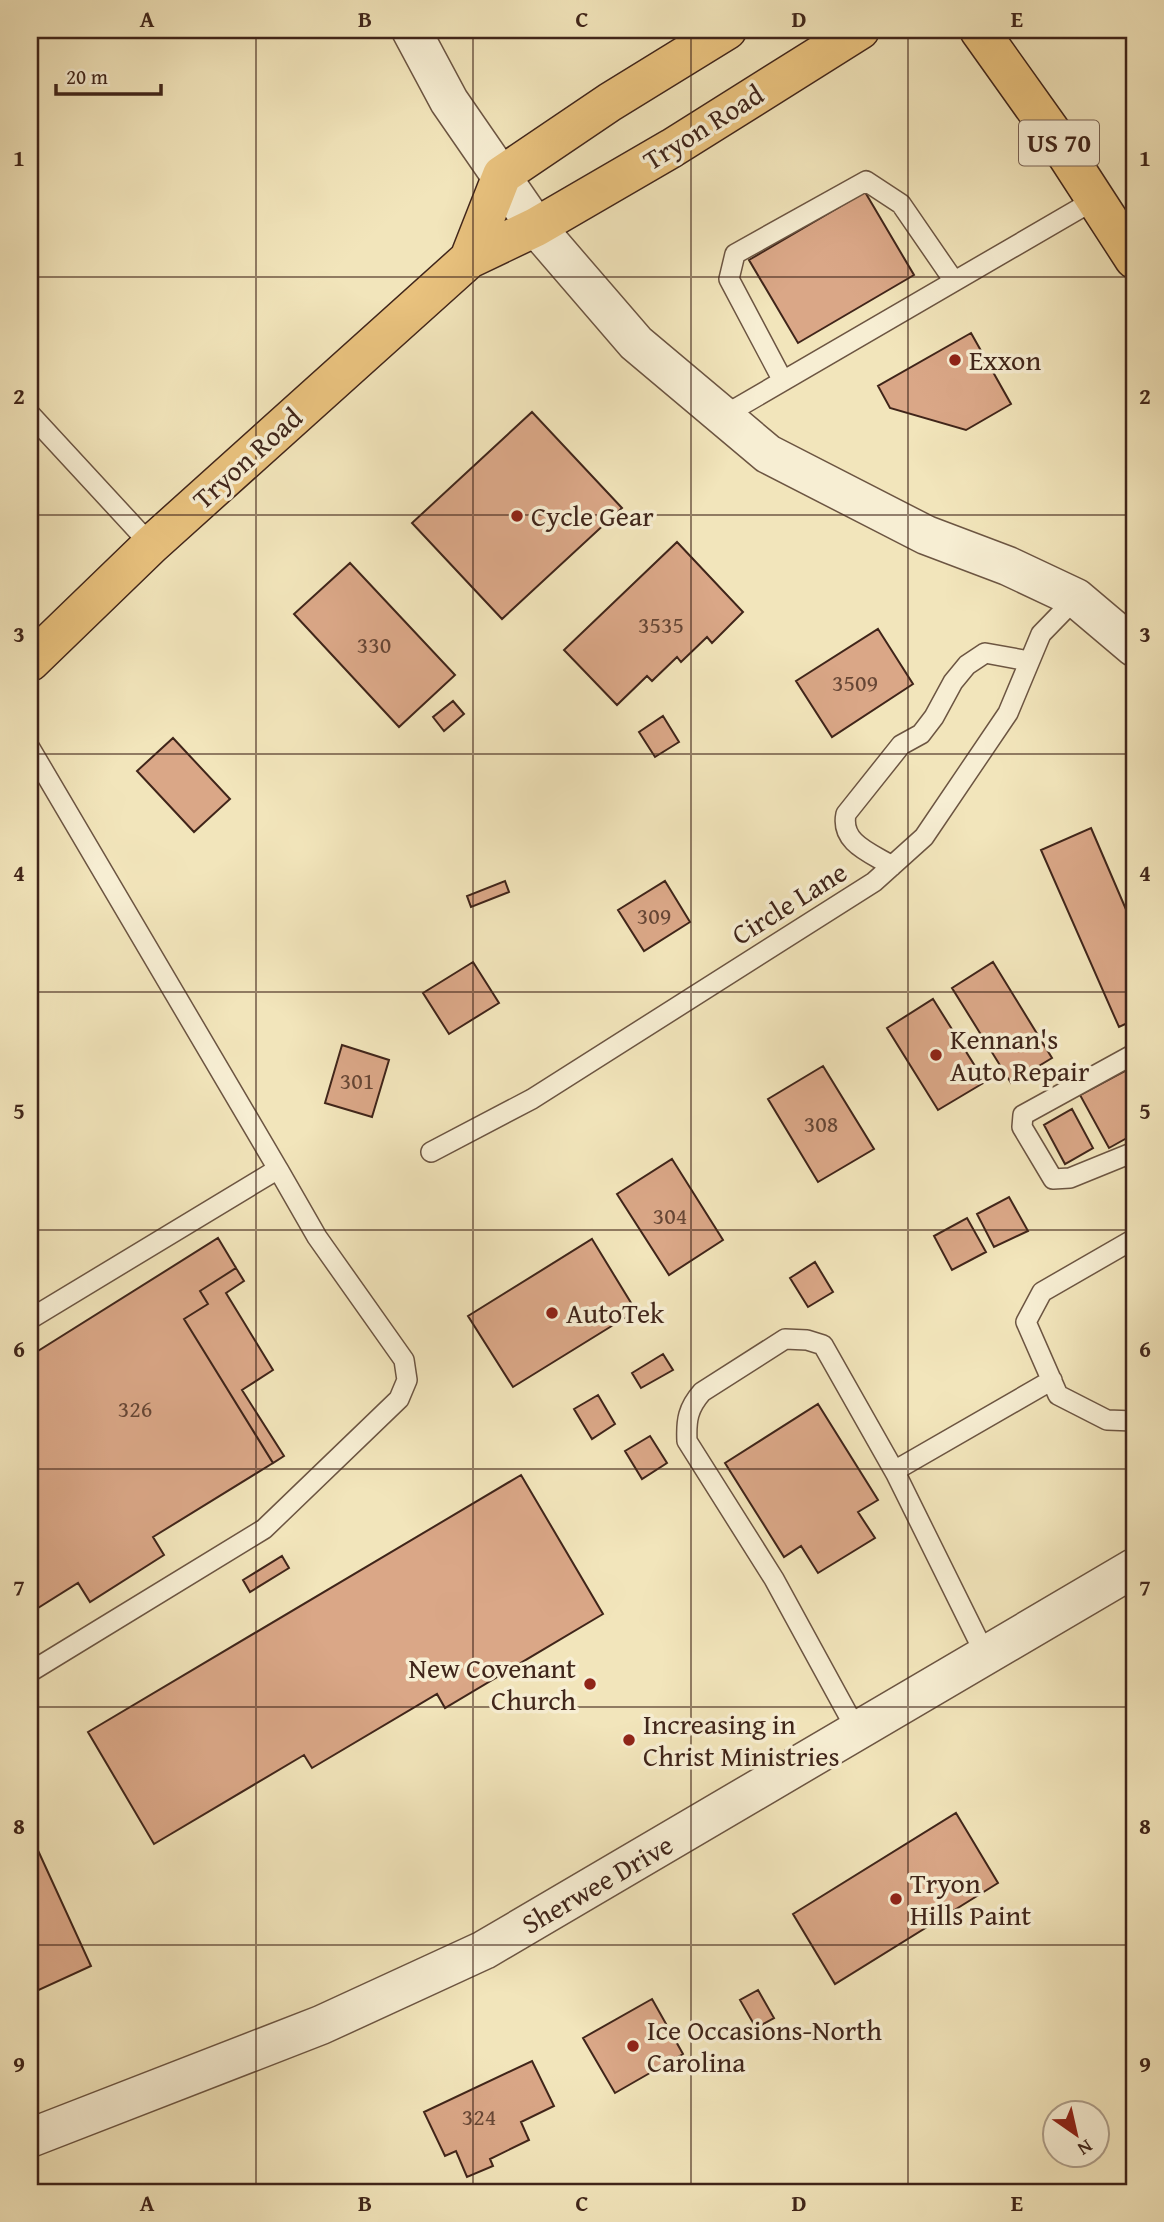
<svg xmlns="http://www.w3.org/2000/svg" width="1164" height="2222" viewBox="0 0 1164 2222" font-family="'Gentium Book Plus',serif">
<rect width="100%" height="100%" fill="#f2e5bb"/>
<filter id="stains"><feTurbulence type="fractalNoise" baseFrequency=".00286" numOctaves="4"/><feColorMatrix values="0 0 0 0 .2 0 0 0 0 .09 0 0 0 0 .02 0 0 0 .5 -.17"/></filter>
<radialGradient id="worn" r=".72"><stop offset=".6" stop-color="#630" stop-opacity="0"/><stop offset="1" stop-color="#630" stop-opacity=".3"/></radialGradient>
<path fill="#daa787" stroke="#40251a" stroke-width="2" d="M865,192L914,275L798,343L749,260Z
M971,333L1011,404L966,430L890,408L878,386Z
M532,412L622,508L502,619L412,523Z
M677,542L743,612L712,643L707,637L681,662L677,657L652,681L647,676L617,705L564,650Z
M350,563L455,675L399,727L294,614Z
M878,629L913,684L832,737L796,681Z
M453,701L464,714L444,731L433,717Z
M663,716L679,742L655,757L639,732Z
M173,738L230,799L194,832L137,771Z
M1091,828L1134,928V1020L1119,1027L1041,850Z
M505,881L509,892L471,907L467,896Z
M665,881L690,922L644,951L618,910Z
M473,962L499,1003L449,1034L423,993Z
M993,962L1052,1058L1011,1083L952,988Z
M933,999L985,1082L938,1110L887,1028Z
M342,1045L389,1060L372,1117L325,1103Z
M823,1066L874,1149L818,1182L768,1099Z
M1134,1066V1134L1109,1148L1080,1095Z
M1072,1109L1093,1148L1065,1164L1044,1125Z
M672,1159L723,1240L669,1275L617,1194Z
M1009,1197L1028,1231L994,1247L977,1214Z
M967,1218L986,1252L952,1270L934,1236Z
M218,1238L236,1268L200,1291L208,1304L184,1319L273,1463L153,1537L164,1555L90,1602L78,1583L30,1613V1356Z
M592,1239L636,1311L513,1387L468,1316Z
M815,1262L833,1292L808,1307L790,1278Z
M236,1268L244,1281L226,1293L273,1370L242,1390L284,1456L273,1463L184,1319L208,1304L200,1291Z
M663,1354L673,1370L641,1388L632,1373Z
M598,1395L615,1424L592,1439L574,1409Z
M818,1404L878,1500L858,1512L875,1538L818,1573L801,1546L784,1557L725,1463Z
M650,1436L667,1463L642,1479L625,1451Z
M521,1475L603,1614L445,1708L437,1694L312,1768L304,1755L154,1844L88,1732Z
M282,1556L289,1568L250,1592L243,1580Z
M956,1813L998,1883L835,1984L793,1914Z
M30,1833L91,1966L30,1994Z
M758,1990L774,2018L756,2028L740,2000Z
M652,1999L683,2054L615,2093L583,2038Z
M532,2061L554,2106L521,2122L529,2140L490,2159L493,2166L467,2177L456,2151L445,2156L424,2112Z"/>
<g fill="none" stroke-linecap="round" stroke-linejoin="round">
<g stroke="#6c5542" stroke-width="22">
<path id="service" d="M783,381L729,279L735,254L866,181L901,204L954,281
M30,414L151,545
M723,416L1096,199
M30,748L278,1169L30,1319
M892,866C871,853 840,843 846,814L901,745L921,734L934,717L953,682L967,665L985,653L1029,661
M1134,1054L1023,1115L1022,1127L1053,1179L1070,1178L1134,1152
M431,1152L532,1099L874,882L924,837L1008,713L1041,634L1076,598
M1134,1239L1042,1292L1026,1322L1058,1395L1107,1420L1134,1421
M986,1656L896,1474L901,1467L1052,1380
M30,1672L264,1529L399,1399L407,1380L404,1360L317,1237L278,1169
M857,1731L774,1579L687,1441C686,1420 688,1408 702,1392L785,1339L807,1340L823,1345L896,1474"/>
</g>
<g stroke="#6c5542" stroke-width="41">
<path id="minor" d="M411,30L449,101L536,227L636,343L768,454L926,535L1008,566L1076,598L1134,647
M30,2138L321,2025L484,1950L1134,1568"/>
</g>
<g stroke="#40251a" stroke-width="41">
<path id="primary" d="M469,259L502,175L610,102L727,30
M30,662L151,545L469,259L536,227L672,148L860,30"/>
</g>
<g stroke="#40251a" stroke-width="41">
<path id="trunk" d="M979,30L1053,134L1134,259"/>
</g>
<use href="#service" stroke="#f7eed3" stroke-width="19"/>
<use href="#minor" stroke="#f7eed3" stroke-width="38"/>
<use href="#primary" stroke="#e9c27e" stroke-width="38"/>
<use href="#trunk" stroke="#e9c27e" stroke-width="38"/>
</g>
<path fill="none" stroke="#40251a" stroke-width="2" stroke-opacity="0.55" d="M256,30V2192M473,30V2192M691,30V2192M908,30V2192M30,277H1134M30,515H1134M30,754H1134M30,992H1134M30,1230H1134M30,1469H1134M30,1707H1134M30,1945H1134"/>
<g fill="#8f2418" stroke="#f7eed3" stroke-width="2.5">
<circle cx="955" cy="360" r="7"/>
<circle cx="517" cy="516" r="7"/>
<circle cx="936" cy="1055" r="7"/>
<circle cx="552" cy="1313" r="7"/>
<circle cx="590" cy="1684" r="7"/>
<circle cx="629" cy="1740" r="7"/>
<circle cx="896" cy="1899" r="7"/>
<circle cx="633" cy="2046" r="7"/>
</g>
<g text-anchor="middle" stroke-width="7" stroke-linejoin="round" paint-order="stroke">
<g font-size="24" fill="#664635">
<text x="661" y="633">3535</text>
<text x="374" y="653">330</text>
<text x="855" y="691">3509</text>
<text x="654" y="924">309</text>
<text x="357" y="1089">301</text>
<text x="821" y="1132">308</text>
<text x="670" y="1224">304</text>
<text x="135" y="1417">326</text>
<text x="479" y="2125">324</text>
</g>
<rect fill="#f7eed3" stroke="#776152" stroke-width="2" x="1019" y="120.5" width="80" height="45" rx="5"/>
<g font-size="26" font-weight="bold" fill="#40251a">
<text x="1059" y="152">US 70</text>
</g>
<g font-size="28" fill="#40251a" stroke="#f7eed3">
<text transform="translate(703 127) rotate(-32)" y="10">Tryon Road</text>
<text transform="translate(247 458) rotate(-42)" y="10">Tryon Road</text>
<text transform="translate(789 903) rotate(-32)" y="10">Circle Lane</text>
<text transform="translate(597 1884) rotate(-30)" y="10">Sherwee Drive</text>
</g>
<g font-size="28" fill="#40251a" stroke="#f7eed3" text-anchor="start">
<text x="969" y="370">Exxon</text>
<text x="531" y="526">Cycle Gear</text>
<text x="950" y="1049">Kennan's<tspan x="950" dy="32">Auto Repair</tspan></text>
<text x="566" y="1323">AutoTek</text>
<text x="576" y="1678" text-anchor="end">New Covenant<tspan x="576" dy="32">Church</tspan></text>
<text x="643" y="1734">Increasing in<tspan x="643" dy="32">Christ Ministries</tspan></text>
<text x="910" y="1893">Tryon<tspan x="910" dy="32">Hills Paint</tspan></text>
<text x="647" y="2040">Ice Occasions-North<tspan x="647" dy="32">Carolina</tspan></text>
</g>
</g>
<rect width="1164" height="2222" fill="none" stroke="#f2e5bb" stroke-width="77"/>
<g transform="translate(1076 2134) rotate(146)"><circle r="33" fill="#f7eed3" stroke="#ae9e89" stroke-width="2"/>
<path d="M0-5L12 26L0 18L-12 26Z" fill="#8f2418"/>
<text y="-10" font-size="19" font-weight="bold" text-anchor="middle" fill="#40251a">N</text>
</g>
<path d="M56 84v10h105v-10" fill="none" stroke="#40251a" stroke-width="3.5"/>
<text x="66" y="84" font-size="21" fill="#40251a" stroke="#f7eed3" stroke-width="5" paint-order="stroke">20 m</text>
<rect x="38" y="38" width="1088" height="2146" fill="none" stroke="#40251a" stroke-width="2.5"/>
<g font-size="23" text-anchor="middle" font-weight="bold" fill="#40251a">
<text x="147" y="27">A</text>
<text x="365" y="27">B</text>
<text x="582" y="27">C</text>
<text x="799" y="27">D</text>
<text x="1017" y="27">E</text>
<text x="19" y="166">1</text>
<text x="1145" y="166">1</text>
<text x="19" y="404">2</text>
<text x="1145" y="404">2</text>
<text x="19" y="642">3</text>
<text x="1145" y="642">3</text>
<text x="19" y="881">4</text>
<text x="1145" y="881">4</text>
<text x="19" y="1119">5</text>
<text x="1145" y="1119">5</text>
<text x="19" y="1357">6</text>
<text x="1145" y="1357">6</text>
<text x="19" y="1596">7</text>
<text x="1145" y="1596">7</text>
<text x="19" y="1834">8</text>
<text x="1145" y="1834">8</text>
<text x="19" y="2072">9</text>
<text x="1145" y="2072">9</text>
<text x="147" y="2211">A</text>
<text x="365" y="2211">B</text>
<text x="582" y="2211">C</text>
<text x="799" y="2211">D</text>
<text x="1017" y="2211">E</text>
</g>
<rect width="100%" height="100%" filter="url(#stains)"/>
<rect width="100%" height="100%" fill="url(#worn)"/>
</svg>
